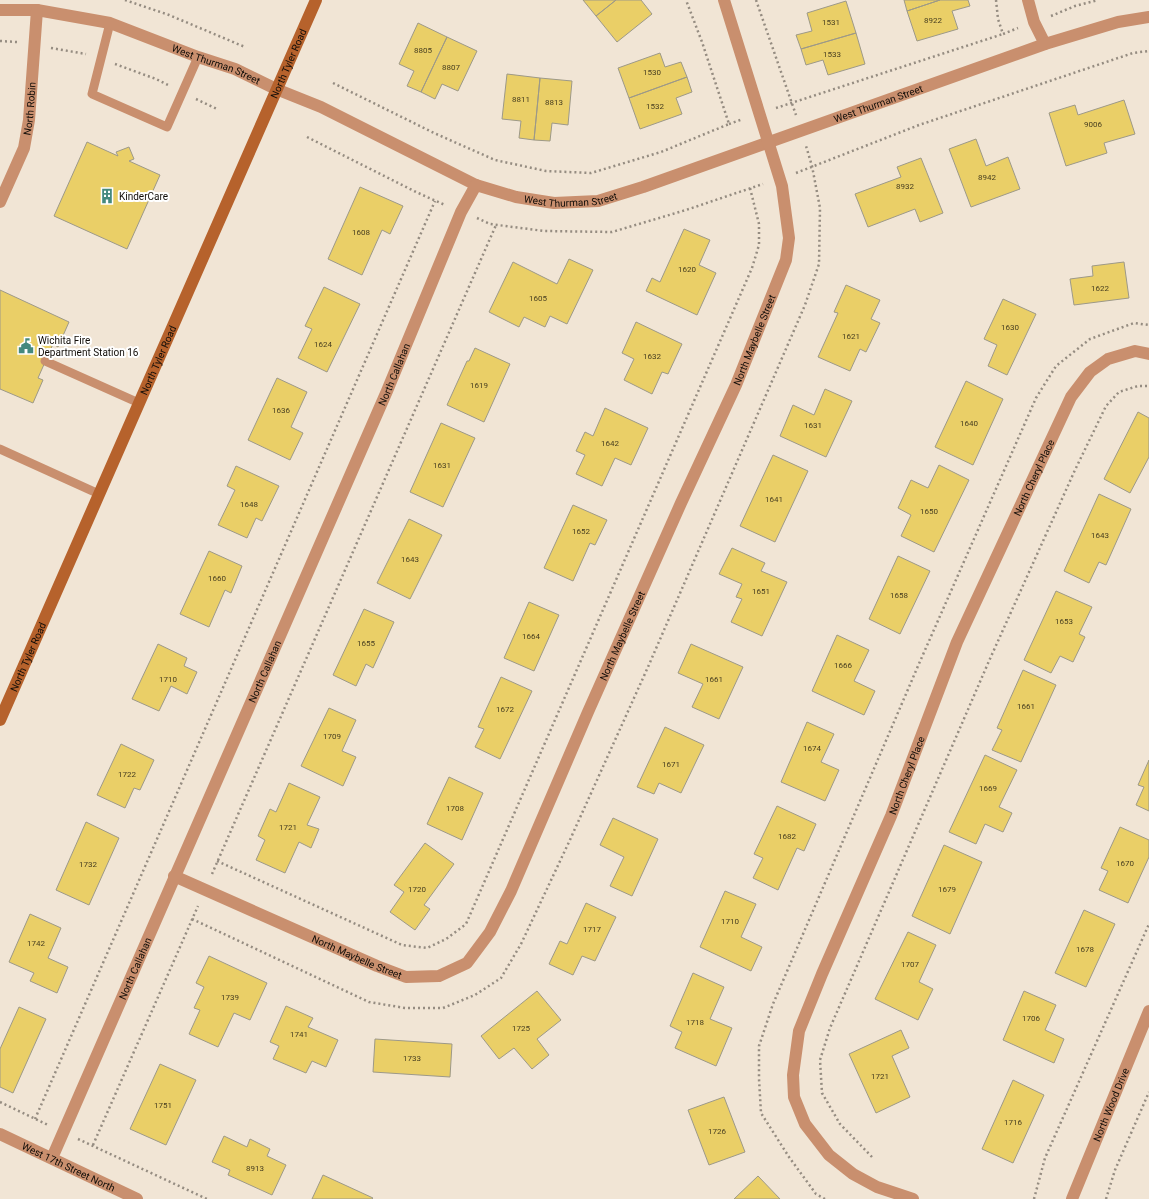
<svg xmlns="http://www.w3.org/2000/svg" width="1149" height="1199" viewBox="0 0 1149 1199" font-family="Roboto,sans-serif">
<rect width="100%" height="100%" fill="#f1e5d5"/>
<path fill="#eacf67" stroke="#9d9988" d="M583,0H616L596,16Z
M616,0H641L652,14L617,42L596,16Z
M904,0H940L907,11Z
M940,0H968L970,6L952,11L958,29L917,41L907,11Z
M846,1L856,33L801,49L796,35L812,31L807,13Z
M418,23L447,37L421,92L407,86L414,71L399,64Z
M856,33L865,64L828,75L823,60L806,65L801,49Z
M447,37L477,51L458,91L442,84L435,99L421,92Z
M660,53L665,67L681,62L687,77L629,98L618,68Z
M507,74L540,78L534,140L519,138L521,121L502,119Z
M687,77L692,92L676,98L682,114L640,129L629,98Z
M540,78L572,81L568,125L552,123L550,141L534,140Z
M1124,100L1135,134L1104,143L1107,153L1066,166L1049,113L1075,105L1078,115Z
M976,139L986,166L1008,157L1020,189L971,207L949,149Z
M87,142L118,156L116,152L129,147L134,159L129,161L160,175L127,249L54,216Z
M921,158L943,213L920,222L915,209L868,227L855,194L901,177L897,167Z
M360,187L403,206L390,234L382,230L362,275L328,259Z
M684,229L710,240L699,265L716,273L697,315L646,291L652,278L660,282Z
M569,259L593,270L567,324L550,316L545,327L524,317L519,327L489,312L513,262L557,284Z
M1124,262L1129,298L1074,305L1070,279L1093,276L1092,266Z
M846,285L880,300L871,319L880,323L866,352L860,349L850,371L818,357L838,313L834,312Z
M324,287L360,304L327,372L298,358L312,329L305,326Z
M0,290L69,322L58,347L53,344L38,378L43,380L33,403L0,389Z
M1003,299L1036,314L1007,375L988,366L997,345L984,339Z
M636,322L682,344L668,374L662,372L652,394L624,380L634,359L622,353Z
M475,348L510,364L484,422L447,405L467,361H469Z
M277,378L307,392L291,427L303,433L290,460L248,440Z
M966,381L1003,399L973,465L935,447Z
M825,389L852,401L826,457L780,436L793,405L814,415Z
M605,408L648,428L631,465L615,458L602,486L576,474L585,455L576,451L585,432L593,436Z
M1138,412L1149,418V457L1130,493L1104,479Z
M441,423L475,438L443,507L410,492Z
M773,455L808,471L775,542L740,526Z
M939,465L969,480L934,552L901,536L911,515L898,508L911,480L928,488Z
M236,466L279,486L262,521L256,518L247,538L218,525L235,490L227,486Z
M1099,494L1131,509L1106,565L1099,562L1089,583L1064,571Z
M573,505L607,520L595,545L590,543L573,581L544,568Z
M409,519L442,535L410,599L377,583Z
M732,548L765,563L761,571L787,582L762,636L731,622L742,599L736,597L742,584L719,574Z
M209,551L242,566L231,593L225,590L209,627L180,614Z
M898,556L930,571L900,634L869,619Z
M1056,591L1092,607L1079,634L1085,637L1073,662L1060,656L1051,673L1024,660Z
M529,602L559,615L534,671L504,658Z
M364,609L394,622L373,668L366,664L356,686L333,675Z
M837,635L869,650L854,681L875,691L864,715L812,691Z
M158,644L187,658L184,666L197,672L187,694L171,686L159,711L132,699Z
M691,644L743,667L719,719L692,707L703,684L678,673Z
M1023,670L1056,685L1021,762L992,750L1002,730L997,728Z
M501,677L532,691L500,759L475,747L484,729L478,727Z
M329,708L356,720L342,751L356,757L343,786L301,766Z
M807,722L834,734L821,762L839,770L825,801L781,782Z
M665,727L704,745L681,793L659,783L654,794L637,787Z
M121,744L154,760L140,790L134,788L125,808L97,795Z
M985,755L1017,770L999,807L1012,813L1003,832L985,824L976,844L949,832Z
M1149,760V811L1136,805L1144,787L1138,785Z
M449,777L483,793L462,840L427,824Z
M289,783L320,797L307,825L319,829L311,848L299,842L285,873L256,860L265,840L258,836L270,809L276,812Z
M777,806L816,824L804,851L797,848L778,890L753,878L763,858L754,854Z
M613,818L658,839L632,896L610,886L624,857L600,845Z
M86,822L119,838L89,905L56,890Z
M1120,827L1149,840V857L1128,903L1099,890L1108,871L1101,868Z
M425,843L454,864L424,905L430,909L415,930L390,912L404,892L394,885Z
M944,845L982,862L950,934L912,916Z
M725,891L756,904L741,937L762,947L751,971L700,947Z
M586,903L616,917L595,961L582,956L573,975L549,964L560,941L567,944Z
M1084,910L1115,924L1086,987L1055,973Z
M30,914L61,928L48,958L68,967L57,993L30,981L34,973L9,962Z
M908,932L936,945L919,982L933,989L918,1020L875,999Z
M209,956L267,983L250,1020L234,1013L218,1047L189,1034L200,1010L194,1008L204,987L196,983Z
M693,973L724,987L710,1019L732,1028L716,1066L675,1048L682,1032L670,1026Z
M537,991L561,1020L537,1039L549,1055L532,1069L514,1048L499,1059L481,1036Z
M1024,991L1056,1005L1045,1030L1064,1039L1054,1063L1003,1040Z
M286,1006L313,1018L308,1027L338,1040L326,1067L312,1061L306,1073L273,1059L279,1046L270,1042Z
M19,1007L46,1019L13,1093L0,1087V1049Z
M901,1030L909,1048L892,1056L910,1097L876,1113L849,1054Z
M375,1039L452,1044L450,1077L373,1072Z
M160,1064L196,1080L166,1145L130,1129Z
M1013,1080L1044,1095L1013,1163L982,1149Z
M724,1097L745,1152L709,1165L688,1110Z
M224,1136L247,1147L250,1139L270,1149L267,1156L286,1165L272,1195L228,1175L230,1170L212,1162Z
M323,1175L373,1198L372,1199H312Z
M758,1176L780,1199H734Z"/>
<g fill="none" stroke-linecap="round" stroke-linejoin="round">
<path stroke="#958c81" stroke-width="2.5" stroke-dasharray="2 3" stroke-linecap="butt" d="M125,0L169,15L245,47
M756,0L796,115
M996,0L998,19L1003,34L1018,28
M1051,16L1075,6L1098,0
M0,41L17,42
M51,48L86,54
M115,64L156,79L168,85
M333,83L434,133L495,160L546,171L591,173L661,152L729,124L702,42L686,0
M196,99L217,109
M776,108L1003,34
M729,124L743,119
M307,137L416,192L445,205
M796,173L919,125L1133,53L1149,51
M477,218L490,224L544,231L612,232L686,210L763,184
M217,861L402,945L427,948L446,939L466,924L752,268L759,245V224L750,188
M212,874L496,225
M192,919L369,1002L405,1008H443L475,995L501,978L521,944L569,842L648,667L805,305L819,264L820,208L812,166L806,146
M0,1102L48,1125
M35,1119L435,201
M78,1139L207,1199
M93,1145L198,906
M872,1157L840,1124L822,1093L820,1060L830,1028L989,661L1075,470L1106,406L1119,392L1138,386H1149
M825,1199L816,1194L789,1157L761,1113L759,1079V1046L773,1004L918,666L1036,398L1056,366L1090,339L1134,323L1149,325
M1034,1199L1045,1158L1149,924
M1106,1199L1115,1170L1149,1092"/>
<path stroke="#c98f6e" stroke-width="9" d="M110,23L92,94L167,127L198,57
M45,361L139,403
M0,449L99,494"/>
<g stroke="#c98f6e" stroke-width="12">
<path d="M1028,0L1034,22L1045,44"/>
<path id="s1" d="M0,10H37L110,23L198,57L235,69L276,89L321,107L476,185L516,197L554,203L598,201L643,187L1045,44L1118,22L1149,17"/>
<path id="s2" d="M0,202L24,148L29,120L37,10"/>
<path id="s3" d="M174,876L377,966L406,977L439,976L467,963L490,932L511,891L588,712L681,503L736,385L786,260L789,238L782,186L724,0"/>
<path id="s4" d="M0,1134L137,1199"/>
<path id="s5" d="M52,1158L387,391L461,212L476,185"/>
<path id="s6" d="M913,1199L877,1187L853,1174L829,1155L805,1124L794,1097L793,1075L799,1031L822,974L891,816L957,642L1071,397L1090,372L1108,359L1135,351L1149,354"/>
<path id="s7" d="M1072,1199L1149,1011"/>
</g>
<path stroke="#b6622c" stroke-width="12" id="s8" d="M0,720L316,0"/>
</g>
<defs>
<g id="building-bare" transform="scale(1.2)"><path d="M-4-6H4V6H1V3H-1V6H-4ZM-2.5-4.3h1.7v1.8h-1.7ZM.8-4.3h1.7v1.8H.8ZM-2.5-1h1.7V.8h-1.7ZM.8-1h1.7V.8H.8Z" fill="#44897e" stroke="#fff" stroke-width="2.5" paint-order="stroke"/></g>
<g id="civic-bare" transform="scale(1.2)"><path d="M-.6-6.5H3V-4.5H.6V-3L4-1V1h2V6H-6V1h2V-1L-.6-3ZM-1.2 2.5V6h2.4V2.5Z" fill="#44897e" stroke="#fff" stroke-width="2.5" paint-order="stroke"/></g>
</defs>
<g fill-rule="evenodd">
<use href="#building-bare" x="107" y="196"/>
<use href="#civic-bare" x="26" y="346"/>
</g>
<g text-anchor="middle" stroke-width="4" stroke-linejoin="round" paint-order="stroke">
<g font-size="8" fill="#473e20">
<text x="933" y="23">8922</text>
<text x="831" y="25">1531</text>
<text x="423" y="53">8805</text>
<text x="832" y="57">1533</text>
<text x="451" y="70">8807</text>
<text x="652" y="75">1530</text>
<text x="521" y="102">8811</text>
<text x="554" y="105">8813</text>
<text x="655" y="109">1532</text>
<text x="1093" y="127">9006</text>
<text x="987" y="180">8942</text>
<text x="905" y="189">8932</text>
<text x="361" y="235">1608</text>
<text x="687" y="272">1620</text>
<text x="1100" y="291">1622</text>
<text x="538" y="301">1605</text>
<text x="1010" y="330">1630</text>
<text x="851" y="339">1621</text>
<text x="323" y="347">1624</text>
<text x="652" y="359">1632</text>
<text x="479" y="388">1619</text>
<text x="281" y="413">1636</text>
<text x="969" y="426">1640</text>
<text x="813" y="428">1631</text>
<text x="610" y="446">1642</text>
<text x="442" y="468">1631</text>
<text x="774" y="502">1641</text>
<text x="249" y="507">1648</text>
<text x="929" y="514">1650</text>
<text x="581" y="534">1652</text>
<text x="1100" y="538">1643</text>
<text x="410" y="562">1643</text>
<text x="217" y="581">1660</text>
<text x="761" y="594">1651</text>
<text x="899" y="598">1658</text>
<text x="1064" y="624">1653</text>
<text x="531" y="639">1664</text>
<text x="366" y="646">1655</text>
<text x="843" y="668">1666</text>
<text x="168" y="682">1710</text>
<text x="714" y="682">1661</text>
<text x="1026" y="709">1661</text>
<text x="505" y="712">1672</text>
<text x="332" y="739">1709</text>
<text x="812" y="751">1674</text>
<text x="671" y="767">1671</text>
<text x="127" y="777">1722</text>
<text x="988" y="791">1669</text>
<text x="455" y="811">1708</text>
<text x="288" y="830">1721</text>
<text x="787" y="839">1682</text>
<text x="1125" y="866">1670</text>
<text x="88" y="867">1732</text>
<text x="417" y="892">1720</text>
<text x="947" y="892">1679</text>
<text x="730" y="924">1710</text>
<text x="592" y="932">1717</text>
<text x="36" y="946">1742</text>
<text x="1085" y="952">1678</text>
<text x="910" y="967">1707</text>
<text x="230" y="1000">1739</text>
<text x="1031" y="1021">1706</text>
<text x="695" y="1025">1718</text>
<text x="521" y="1031">1725</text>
<text x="299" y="1037">1741</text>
<text x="412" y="1061">1733</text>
<text x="880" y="1079">1721</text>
<text x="163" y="1108">1751</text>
<text x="1013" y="1125">1716</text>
<text x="717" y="1134">1726</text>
<text x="255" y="1171">8913</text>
</g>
<g font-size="10" fill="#110d08" stroke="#fff">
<text dy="4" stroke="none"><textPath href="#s8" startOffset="717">North Tyler Road</textPath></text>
<text dy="4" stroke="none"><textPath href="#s1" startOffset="225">West Thurman Street</textPath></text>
<text dy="4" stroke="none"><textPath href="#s1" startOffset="933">West Thurman Street</textPath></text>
<text dy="4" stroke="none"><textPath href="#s2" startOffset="99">North Robin</textPath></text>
<text dy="4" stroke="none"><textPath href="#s1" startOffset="609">West Thurman Street</textPath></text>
<text dy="4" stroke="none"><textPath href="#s3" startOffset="1004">North Maybelle Street</textPath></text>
<text dy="4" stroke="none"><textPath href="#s8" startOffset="393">North Tyler Road</textPath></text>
<text dy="4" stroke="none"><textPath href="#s5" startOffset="855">North Callahan</textPath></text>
<text dy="4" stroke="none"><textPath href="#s6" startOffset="832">North Cheryl Place</textPath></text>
<text dy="4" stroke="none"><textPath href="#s3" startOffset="680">North Maybelle Street</textPath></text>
<text dy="4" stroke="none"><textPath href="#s8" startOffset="69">North Tyler Road</textPath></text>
<text dy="4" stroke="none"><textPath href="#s5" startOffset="531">North Callahan</textPath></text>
<text dy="4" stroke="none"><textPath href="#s6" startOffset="508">North Cheryl Place</textPath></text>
<text dy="4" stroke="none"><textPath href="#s3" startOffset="200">North Maybelle Street</textPath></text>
<text dy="4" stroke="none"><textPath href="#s5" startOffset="207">North Callahan</textPath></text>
<text dy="4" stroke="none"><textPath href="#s7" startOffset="102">North Wood Drive</textPath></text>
<text dy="4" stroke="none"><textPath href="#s4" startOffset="76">West 17th Street North</textPath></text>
</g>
<g font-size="10" fill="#110d08" stroke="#fff" text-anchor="start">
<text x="119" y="200">KinderCare</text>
<text x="38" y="344">Wichita Fire<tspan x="38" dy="12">Department Station 16</tspan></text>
</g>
</g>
</svg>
